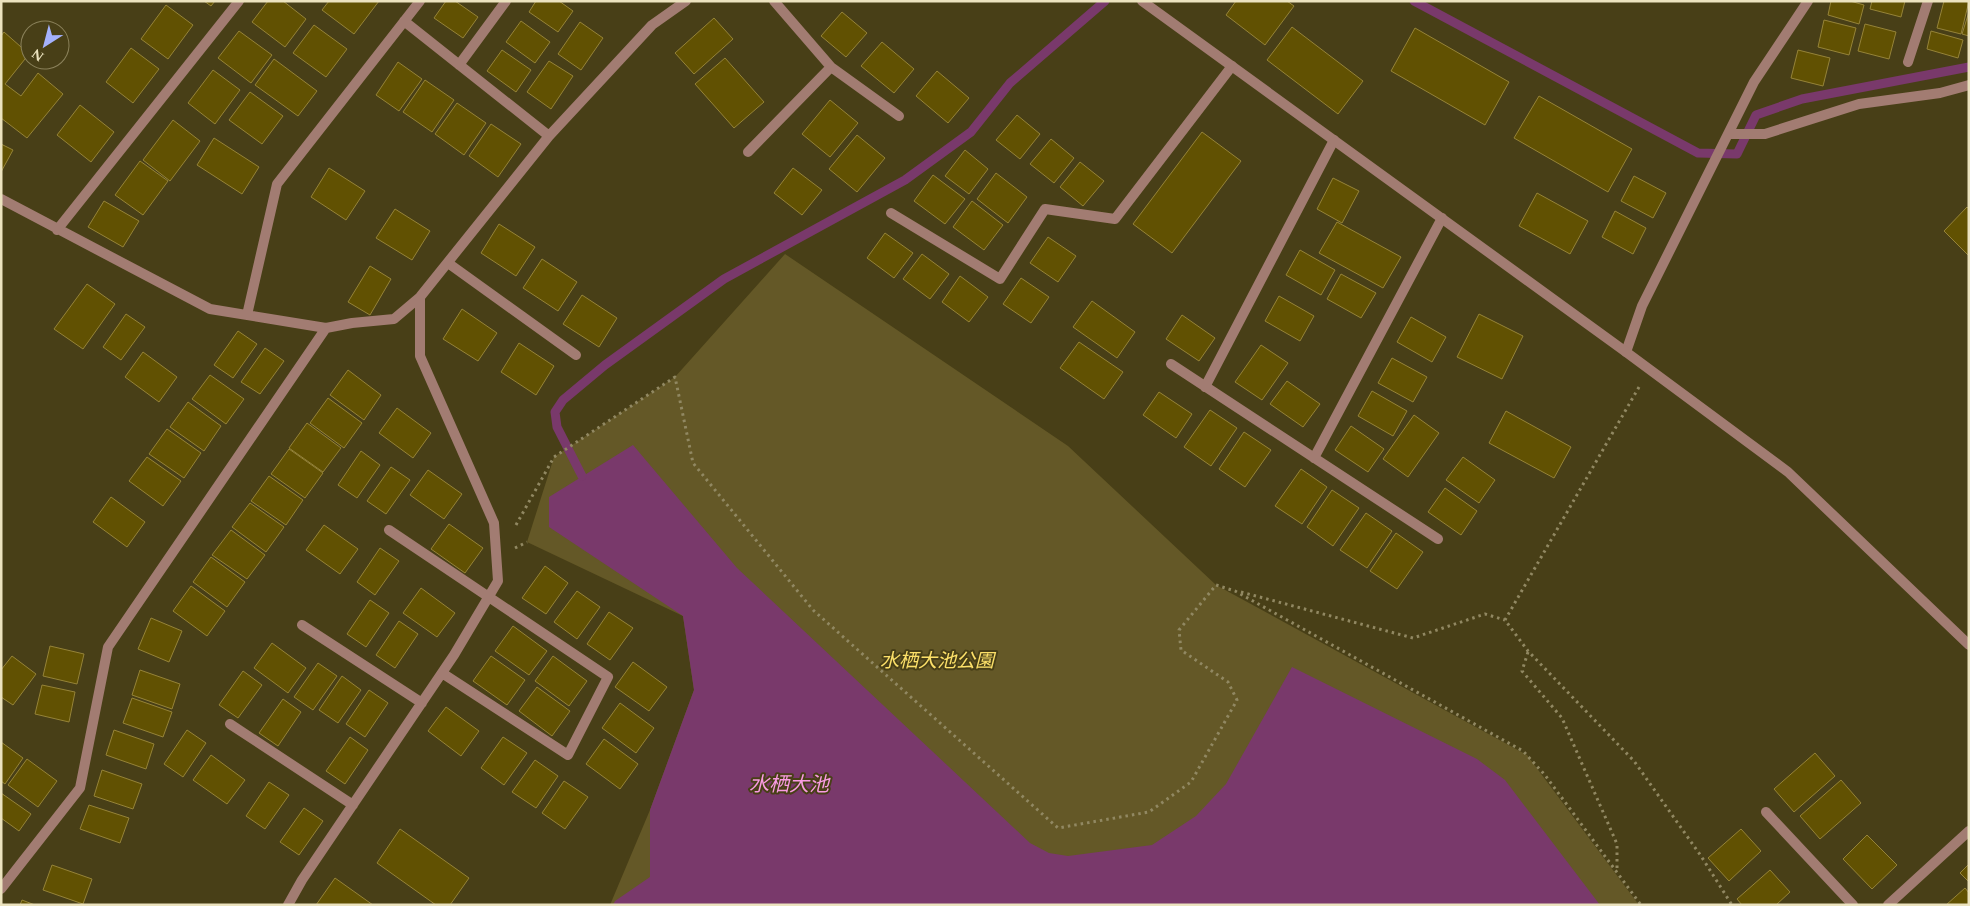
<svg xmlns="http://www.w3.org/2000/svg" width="1970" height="906" viewBox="0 0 1970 906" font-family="Spectral,'Noto Sans JP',serif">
<rect width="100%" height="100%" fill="#483f17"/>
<path fill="#645827" d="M785,254L1068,446L1216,585L1527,755L1639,905H610L650,810L694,690L683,616L527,542L554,457L675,377Z"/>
<path fill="#79396b" d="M633,445L737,568L1030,843L1049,853L1068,856L1152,845L1196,816L1226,784L1292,667L1477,759L1505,780L1600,905H613L615,901L650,877V810L694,690L683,616L549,527V497Z"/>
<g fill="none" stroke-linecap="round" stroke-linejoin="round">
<path stroke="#79396b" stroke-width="9" d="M1414,1L1698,153L1737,154L1756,115L1802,99L1969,67
M582,476L557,427L555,412L563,400L605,365L724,279L905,180L971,132L1010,83L1105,1"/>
</g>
<path fill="#615102" stroke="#958338" d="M204,1H215L211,6Z
M268,1H283L306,19L285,47L252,22Z
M329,1H379L354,34L322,10Z
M446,1H455L478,17L463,38L434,18Z
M536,1H559L573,11L558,32L529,12Z
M1236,1H1287L1294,6L1265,45L1226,15Z
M1831,1H1850L1864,5L1859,24L1828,15Z
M1872,1H1905L1901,17L1870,9Z
M1944,1H1969L1961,34L1937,28Z
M166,5L193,25L168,59L141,39Z
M842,12L867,33L846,57L821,36Z
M1969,12V36L1962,34Z
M714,18L733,39L694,74L675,53Z
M1824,20L1856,28L1849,55L1818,47Z
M521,21L550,42L535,63L506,42Z
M580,22L603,38L581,70L558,54Z
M1865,24L1896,32L1889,59L1858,51Z
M314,25L347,49L326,77L293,53Z
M1292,27L1363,81L1338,114L1267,60Z
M1415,28L1509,82L1485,125L1391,71Z
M239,31L272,55L251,83L218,58Z
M1931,31L1963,40L1958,58L1927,49Z
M4,32L29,54L5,84L21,96L38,73L63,94L27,138L1,118V36Z
M882,42L914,69L894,93L861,66Z
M131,48L159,69L133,103L106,82Z
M502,50L531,70L516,92L487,71Z
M1798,50L1830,58L1823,86L1791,78Z
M725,58L764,102L734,128L695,84Z
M274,59L317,91L298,116L255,85Z
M549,61L573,76L551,109L527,92Z
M398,62L422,79L399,111L376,95Z
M213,70L240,90L215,124L188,103Z
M937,71L969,98L948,123L916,96Z
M425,80L454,100L432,132L403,112Z
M250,92L283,116L262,144L229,120Z
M1539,96L1632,149L1608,192L1514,138Z
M830,100L858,123L830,157L802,134Z
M457,103L486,123L464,155L435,134Z
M80,105L114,132L91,162L57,135Z
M1017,115L1040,134L1020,159L996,140Z
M173,120L200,141L170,181L143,160Z
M491,124L521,144L498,177L469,156Z
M1202,132L1241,161L1172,253L1133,224Z
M857,135L885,158L857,192L829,169Z
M214,138L259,167L242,194L197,165Z
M1051,139L1074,158L1054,183L1030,164Z
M1,144L13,150L1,172Z
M965,150L988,169L969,194L945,176Z
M140,161L168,181L143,215L115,195Z
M1080,162L1104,181L1083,206L1060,187Z
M329,168L365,191L346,220L311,197Z
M793,168L822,190L802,215L774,193Z
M996,173L1027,197L1008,223L977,199Z
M933,175L965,199L945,224L914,201Z
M1634,176L1666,193L1653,218L1621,201Z
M1333,178L1359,191L1342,223L1317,209Z
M1537,193L1588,221L1570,254L1519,226Z
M104,201L139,221L123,247L88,227Z
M972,201L1003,225L984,250L953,227Z
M1967,207L1969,209V256L1944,231Z
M395,209L430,231L412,260L376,238Z
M1615,211L1646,228L1633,254L1602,237Z
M1337,222L1401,257L1383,288L1319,253Z
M499,224L535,247L516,276L481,253Z
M885,233L913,253L894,278L867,258Z
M1048,237L1076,256L1058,282L1030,263Z
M1300,250L1335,270L1321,295L1286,275Z
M922,254L949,274L930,299L903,279Z
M542,259L577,282L558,311L523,288Z
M370,266L391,279L370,315L348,302Z
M1341,274L1376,293L1361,318L1327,299Z
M960,276L988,297L969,322L942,302Z
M1021,278L1049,297L1031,323L1003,304Z
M87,284L115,304L83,349L54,329Z
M582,295L617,318L599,347L563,324Z
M1279,296L1314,316L1300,341L1265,321Z
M1092,301L1135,332L1117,358L1073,327Z
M462,309L497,333L478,361L443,339Z
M126,314L145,327L121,360L103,347Z
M1479,314L1523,336L1502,379L1457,357Z
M1182,315L1215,338L1199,361L1166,339Z
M1411,317L1446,337L1432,362L1397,342Z
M238,331L257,344L233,378L214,365Z
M1079,342L1123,372L1104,399L1060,368Z
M519,343L554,366L536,395L501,372Z
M1261,345L1288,363L1262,400L1235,382Z
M265,348L284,361L260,394L241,382Z
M143,352L177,377L159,402L125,377Z
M1392,358L1427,377L1413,402L1378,383Z
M348,370L381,395L364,420L330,395Z
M210,375L244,399L226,424L192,399Z
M1287,381L1320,404L1303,427L1270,404Z
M1372,391L1407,411L1393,436L1358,416Z
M1159,392L1192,414L1176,438L1143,415Z
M328,398L362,423L344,448L310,423Z
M188,402L221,426L204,451L170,427Z
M397,408L431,433L413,458L379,433Z
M1210,410L1237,428L1211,466L1184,447Z
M1506,411L1571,447L1554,478L1489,443Z
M1414,415L1439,433L1408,477L1383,459Z
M307,423L341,448L323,472L289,448Z
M1351,426L1384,449L1368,472L1335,450Z
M167,429L201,453L184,478L149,454Z
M1244,432L1271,450L1245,487L1219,469Z
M289,449L323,473L305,498L271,474Z
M361,451L380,465L357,498L338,485Z
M147,457L181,481L163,506L129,481Z
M1463,457L1495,480L1479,503L1446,480Z
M391,467L410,480L386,514L367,501Z
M1301,469L1327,487L1302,524L1275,506Z
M428,470L462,494L444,519L410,495Z
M269,476L303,500L286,525L251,501Z
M1445,488L1477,511L1461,535L1428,512Z
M1332,490L1359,508L1333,546L1307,527Z
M111,497L145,522L127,547L93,522Z
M250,503L284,527L266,552L232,527Z
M1366,513L1392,531L1367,568L1340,550Z
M449,524L483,548L465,573L431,549Z
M324,525L358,549L340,574L306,550Z
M231,530L265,555L247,579L212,555Z
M1396,533L1423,552L1397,589L1370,571Z
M380,548L399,561L375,595L357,582Z
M211,557L245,582L227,607L193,582Z
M545,566L568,583L546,614L522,598Z
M191,586L225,611L207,636L173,611Z
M421,588L455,613L437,637L403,613Z
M577,591L600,607L577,639L554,622Z
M370,600L389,613L366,647L347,634Z
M609,612L633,628L610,660L587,644Z
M151,618L182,631L169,662L138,649Z
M399,621L418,634L395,668L376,655Z
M513,626L547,651L529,675L495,651Z
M272,643L306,668L288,693L254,668Z
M50,646L84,654L77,684L43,676Z
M12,656L36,674L13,705L1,697V670Z
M491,656L525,680L507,705L473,681Z
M553,656L587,681L569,706L535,681Z
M633,662L667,687L649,711L615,687Z
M318,663L337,676L313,710L294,697Z
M140,670L180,684L172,709L132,695Z
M243,671L262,685L238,718L219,705Z
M342,676L361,690L338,723L319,710Z
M42,685L75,692L69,722L35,714Z
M537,687L570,711L552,736L519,711Z
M369,690L388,703L365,737L346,724Z
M132,698L172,712L163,737L123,723Z
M283,699L301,712L278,746L259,733Z
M620,703L654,728L636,753L602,728Z
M446,707L479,731L461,756L428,731Z
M114,730L154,744L146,769L106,755Z
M187,730L206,743L183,777L164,764Z
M350,737L368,750L345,784L326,771Z
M503,737L527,753L504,785L481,768Z
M604,739L638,764L620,789L586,764Z
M1,742L23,758L5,784L1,781Z
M1815,753L1835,776L1794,812L1774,789Z
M211,755L245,780L227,804L193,780Z
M27,759L57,781L38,807L8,785Z
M535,760L558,776L536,808L512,792Z
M102,770L142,784L133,809L94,796Z
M1841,780L1861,803L1820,839L1800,816Z
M564,781L588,797L565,829L542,813Z
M269,782L289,795L265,829L246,816Z
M1,793L31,814L19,831L1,818Z
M89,805L129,818L120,843L80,829Z
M304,808L323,821L299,855L280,842Z
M400,829L469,878L450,905H436L377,863Z
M1741,829L1761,851L1729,881L1708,858Z
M1867,835L1897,865L1872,889L1843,859Z
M1969,864V882L1960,873Z
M52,865L92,879L83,904L43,890Z
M1770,870L1790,892L1776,905H1742L1737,899Z
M335,878L373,905H316Z
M1965,888L1969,893V905H1946Z
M22,900L35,905H20Z"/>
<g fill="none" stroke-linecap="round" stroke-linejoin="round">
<path stroke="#918862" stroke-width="3" stroke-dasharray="2.5 4" stroke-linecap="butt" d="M1639,387L1505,620L1528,651L1634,761L1701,856L1732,905
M516,525L554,457L675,377L693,463L813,610L1058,828L1149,812L1191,782L1237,700L1228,682L1181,650L1179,630L1216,585L1235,591L1523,751L1545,775L1641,905
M515,548L527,542
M1241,592L1413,638L1485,614L1505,620
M1528,652L1522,671L1562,718L1617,844V871"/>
<path stroke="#a27c72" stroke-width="10" d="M774,1L831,67L899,116
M404,21L549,136
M1908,62L1928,1
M459,65L506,1
M1729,134H1765L1859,104L1940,93L1969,85
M748,152L831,67
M1,199L210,309L326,328L352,323L394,319L420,297L549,136L652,25L686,1
M891,213L1000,279L1045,209L1115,219L1232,66
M57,230L239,1
M448,263L576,355
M247,315L277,184L420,1
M1626,352L1642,306L1754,82L1808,1
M1171,364L1438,539
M1205,387L1334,140
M1314,458L1442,218
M389,530L608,677L568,755L442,673
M302,625L422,703
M230,724L353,805
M1766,812L1853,905
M1,889L80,788L108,647L326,328
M288,905L302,880L454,655L498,581L494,523L420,356V297
M1888,905L1969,831"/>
<path stroke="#a27c72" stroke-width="10" d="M1142,1L1626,352L1788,472L1969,645"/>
</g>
<g text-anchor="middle" stroke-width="4" stroke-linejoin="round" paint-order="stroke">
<g font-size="19" font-style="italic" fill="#fce069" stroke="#483f17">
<text x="937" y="667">水栖大池公園</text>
</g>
<g font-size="20" font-style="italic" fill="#f99be2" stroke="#483f17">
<text x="789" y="791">水栖大池</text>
</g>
</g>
<rect width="1970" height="906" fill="none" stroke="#ece3bf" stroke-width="5"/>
<g transform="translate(45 45) rotate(216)"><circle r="24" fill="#483f17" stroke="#8a815a"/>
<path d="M0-4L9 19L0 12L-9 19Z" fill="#a4b1fc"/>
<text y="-8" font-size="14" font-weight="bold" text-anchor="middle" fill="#ece3bf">N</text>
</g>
</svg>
